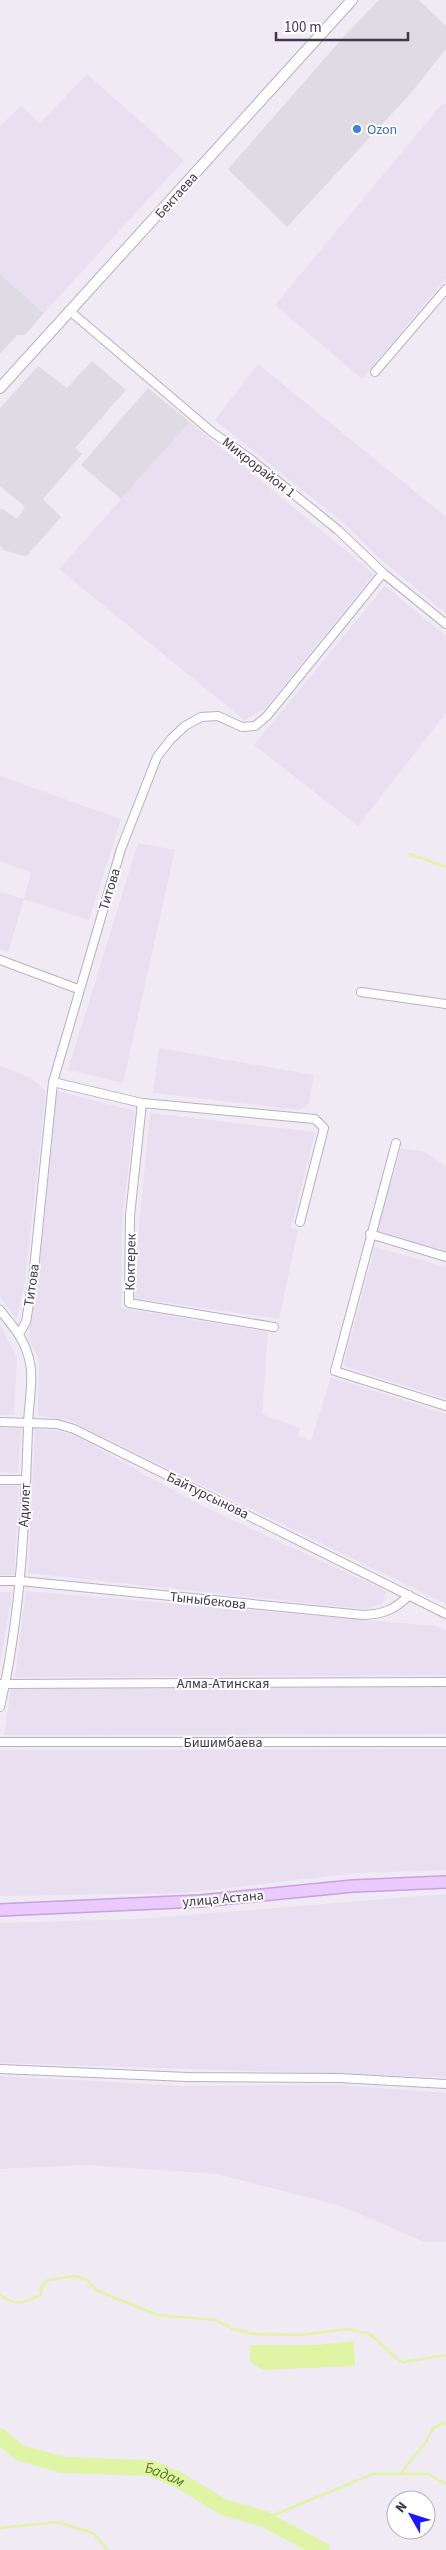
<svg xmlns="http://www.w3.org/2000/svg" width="446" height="2550" viewBox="0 0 446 2550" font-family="'Source Sans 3',sans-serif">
<rect width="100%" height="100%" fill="#f0eaf5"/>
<path fill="#e8dff1" d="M87,74L184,160L44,313L0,274V126L21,106L40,123Z
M443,103L446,105V278L362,379L275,305Z
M258,364L446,517V613L379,558L347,526L215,420Z
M190,422L374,574L265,709L244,720L59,569Z
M385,586L446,636V713L358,826L254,745Z
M0,776L121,819L89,920L24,899L8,952L0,949V892L24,899L31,873L0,861Z
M138,843L175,850L123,1083L68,1070Z
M159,1048L314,1075L309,1103L301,1110L153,1093Z
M0,1066L31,1078L46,1091L25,1281L17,1319L0,1297Z
M57,1091L135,1111L122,1222L121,1308L268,1332L262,1414L300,1428L299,1436L311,1441L331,1377L446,1414V1604L71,1421L38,1415L39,1359L28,1338L38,1280Z
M150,1113L315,1132L291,1228L298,1230L279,1319L135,1298L140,1215Z
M401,1148L425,1152L446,1166V1252L377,1231Z
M375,1247L446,1267V1399L343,1366Z
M0,1324L17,1358L14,1415H0Z
M0,1428L21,1429L18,1473L0,1472Z
M35,1429L59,1431L81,1439L202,1506L386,1591L382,1604L363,1609L28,1573Z
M0,1486H19L14,1575H0Z
M26,1591L437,1626L446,1631V1675L15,1677Z
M0,1592H12L0,1665Z
M446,1687V1734L4,1735L11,1689Z
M446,1749V1870L355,1873L185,1893L0,1896V1750Z
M446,1894V2077L0,2063V1923L139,1919Z
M0,2076L183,2086L340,2085L446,2093V2242H425L344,2207L218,2174L85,2165L0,2169Z"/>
<path fill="#dfdbe5" d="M379,0H419L446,26V49L410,94L287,227L228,169L347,33Z
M0,274L44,313L25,335H17L0,354Z
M92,361L126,390L75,448L82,454L43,499L61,517L26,557L4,550L0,546V510L1,508L17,519L25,507L0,486V408L38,366L67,388Z
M148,388L190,422L121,499L81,465Z"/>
<path fill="#dff4a4" d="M354,2341L355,2366L263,2370L250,2362L251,2345H317Z"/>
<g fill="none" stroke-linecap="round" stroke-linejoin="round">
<path stroke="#dff4a4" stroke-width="2.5" d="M410,854L446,867
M0,2295C18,2307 22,2303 41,2295L42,2286L48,2280L75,2276L87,2280L96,2290L157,2315L216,2320L233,2329L253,2334L300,2335L349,2329L370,2334L397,2359L403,2362L446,2355
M400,2474L426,2442L433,2428L446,2422
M264,2519L373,2474H428L446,2484
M0,2528L57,2522L93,2533L108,2550"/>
<path stroke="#dff4a4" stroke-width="16" id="s1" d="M0,2436L20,2453L63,2465L150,2468L177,2479L223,2507L264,2519L322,2550"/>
<g stroke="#b9afc5" stroke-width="10">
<path id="minor" d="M71,312L212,432L249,458L338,530L383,573L446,624
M375,372L446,289
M0,960L78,989
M361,992L446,1004
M53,1082L142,1103L315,1119L324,1128L300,1222
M142,1103L130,1216L129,1303L274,1327
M396,1143L335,1371L446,1406
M370,1234L446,1257
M0,1310C10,1323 22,1336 27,1352C36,1376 28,1402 28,1427C25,1521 21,1616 0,1707
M19,1334L26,1322L33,1279L53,1082L121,849L157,757L171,739L185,726L201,717L218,716L242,727L255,726L267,716L383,573
M0,1422L57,1424L74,1429L446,1614
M0,1480H26
M0,1581H20L363,1615C383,1614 395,1610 409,1595
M0,1684L446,1682
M0,1742H446
M0,2069L187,2077L339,2078L446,2084"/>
</g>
<g stroke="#b9afc5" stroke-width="12">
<path id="tertiary" d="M0,388L352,0"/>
</g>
<g stroke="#c8a0e3" stroke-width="14">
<path id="secondary" d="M0,1910L200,1901L353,1886L446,1882"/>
</g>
<use href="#minor" stroke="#fff" stroke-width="8"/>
<use href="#tertiary" stroke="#fff" stroke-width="10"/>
<use href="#secondary" stroke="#ebcaff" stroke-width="11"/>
</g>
<circle fill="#3f7fe0" stroke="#fff" stroke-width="2" cx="357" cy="129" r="5"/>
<g text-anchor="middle" stroke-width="4" stroke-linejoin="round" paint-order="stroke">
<g font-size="14" fill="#366cbe" stroke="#fff" text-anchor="start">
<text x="367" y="134">Ozon</text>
</g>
<g font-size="14" fill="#40374a" stroke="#fff">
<text transform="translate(176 195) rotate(-48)" y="5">Бектаева</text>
<text transform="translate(259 467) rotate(38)" y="5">Микрорайон 1</text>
<text transform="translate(109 889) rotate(-73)" y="5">Титова</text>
<text transform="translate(130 1262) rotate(-89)" y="5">Коктерек</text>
<text transform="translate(31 1285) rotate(-82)" y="5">Титова</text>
<text transform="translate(208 1495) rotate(26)" y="5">Байтурсынова</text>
<text transform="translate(24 1505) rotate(-87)" y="5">Адилет</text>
<text transform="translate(208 1600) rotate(6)" y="5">Тыныбекова</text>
<text x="223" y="1688">Алма-Атинская</text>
<text x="223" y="1747">Бишимбаева</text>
<text transform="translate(223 1898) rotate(-5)" y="5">улица Астана</text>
</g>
<g font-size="15" font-style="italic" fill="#5f7820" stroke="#fff">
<text dy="5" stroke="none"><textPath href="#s1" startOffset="174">Бадам</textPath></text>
</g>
</g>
<g transform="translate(411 2515) rotate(309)"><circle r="24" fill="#ffffff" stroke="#b3afb7"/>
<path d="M0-4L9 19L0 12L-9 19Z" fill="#1817ff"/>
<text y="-8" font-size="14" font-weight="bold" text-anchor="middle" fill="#40374a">N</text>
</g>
<path d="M276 32v8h132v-8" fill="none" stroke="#40374a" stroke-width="2.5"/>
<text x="284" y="32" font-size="15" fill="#40374a" stroke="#ffffff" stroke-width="4" paint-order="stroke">100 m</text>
</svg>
